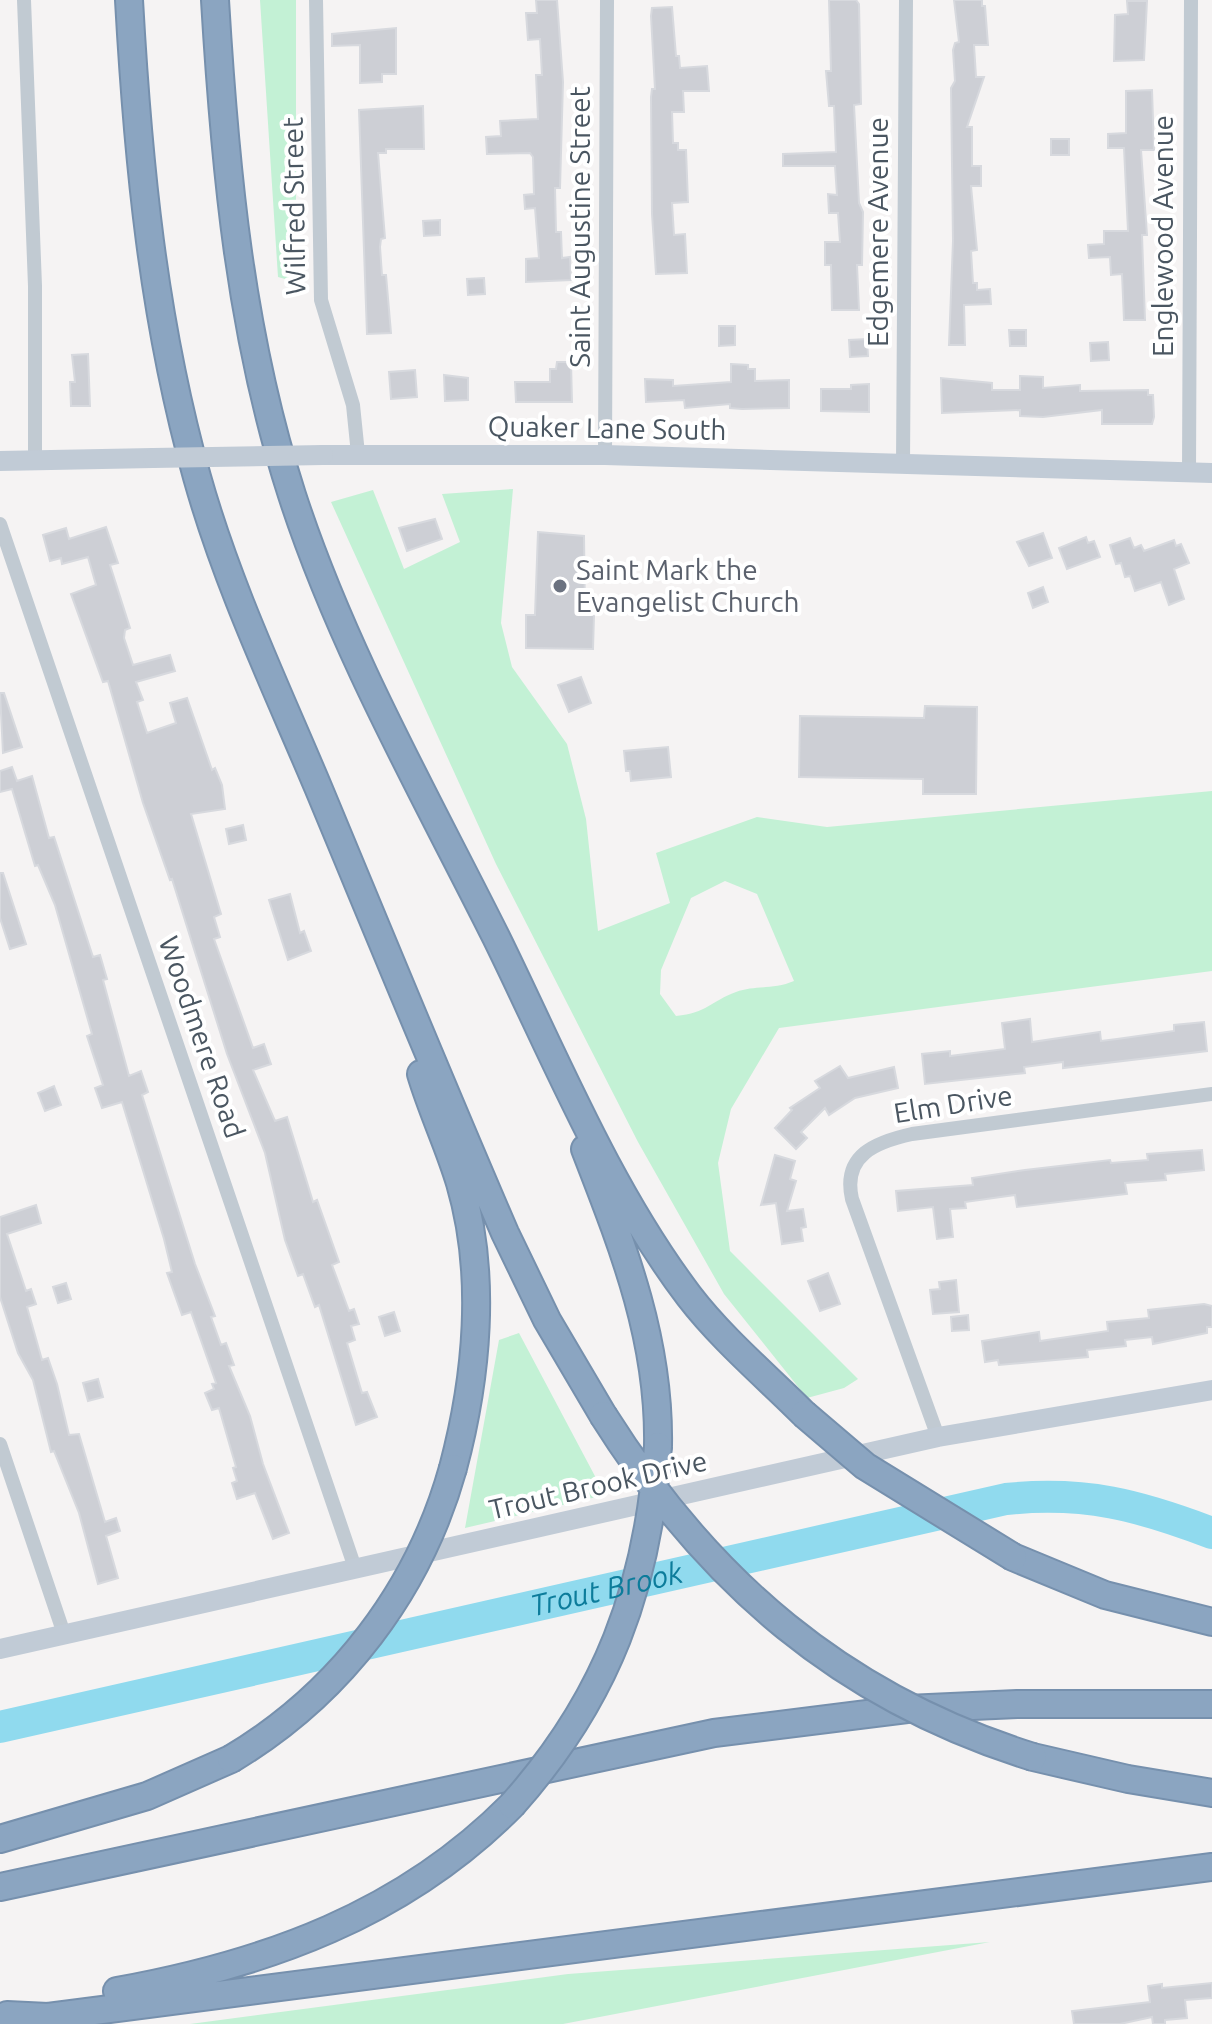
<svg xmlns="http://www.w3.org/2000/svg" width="1212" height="2024" viewBox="0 0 1212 2024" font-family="Ubuntu,sans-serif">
<rect width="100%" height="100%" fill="#f5f3f3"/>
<path fill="#c3f1d5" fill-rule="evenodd" d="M260,0H296V282L278,277Z
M513,489L501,623L512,667L567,744L586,819L598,931L670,903L656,853L757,817L827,827L1212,791V971L779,1028L731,1109L718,1163L730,1251L858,1379L844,1388L807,1398L724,1294L638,1142L496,864L331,502L373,490L404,569L460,542L442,494ZM725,881L757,894L794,981C773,990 754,985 736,992C711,1001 707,1013 676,1016L660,994L661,970L691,898Z
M519,1333L605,1495L465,1528L499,1340Z
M990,1942L563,2024H190L568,1974Z"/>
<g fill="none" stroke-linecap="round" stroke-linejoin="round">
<path stroke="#90daee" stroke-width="32" id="s1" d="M0,1727L1006,1499C1086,1491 1138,1505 1212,1533"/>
</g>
<path fill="#cdcfd5" stroke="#d7d9de" stroke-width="2" d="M536,0H557L563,82L560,188H555L556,232H561L562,258L570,257L571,280L526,282V259L539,258L535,208L525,209L524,195L534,194L533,157L530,153L487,154L486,137L501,136L500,121L538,119L536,75H542L540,39L528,40L526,13H537Z
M829,0H856L859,4L861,104L854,105L859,203L863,212L862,265H857L859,310H832L831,265H825V242H840L838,213H829L828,194L837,195L835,166H783V154L836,152L834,106H829L826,71H831Z
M954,0H982V6H985L988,45H974L976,77H984L967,127H972V166H981V186H971L977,250L971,251L973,283H977V290L990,289L991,304L964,305L965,345H949L953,241L951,88L955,81L953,50L955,43L959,42Z
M1127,1H1147L1144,60L1114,61L1115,15L1128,14Z
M672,7L676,56H679L680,68L707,66L709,91H683L684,112H672L673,143H678V150H686L688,202L672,203L674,235L685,234L687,273L656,274L652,214L651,97L652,89H655L651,16L652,8Z
M396,28V74H382V82L360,83V45L332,46V34Z
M1152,90L1154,150H1141L1147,235H1142L1145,320H1124L1122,274L1111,275L1110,257L1089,258L1088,245L1104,244V231H1128L1124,148H1108V134L1126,133V91Z
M423,106L424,149H386V153H378L385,238L381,239L380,247L382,275H386L391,333L367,334L359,110Z
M1051,139H1069V155H1051Z
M440,220V235L424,236L423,221Z
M484,278L485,294L468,295L467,279Z
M719,326H735V345L719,346Z
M1009,330H1026V346H1010Z
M867,339L868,356L850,357L849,340Z
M1108,342L1109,360L1091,361L1090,343Z
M88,354L90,406H71L70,382H75L72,355Z
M557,362H571L572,402H516L515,382H550V369H556Z
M731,364L748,365V369H755V381L789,380V408L742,409L730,408V404L685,408L684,400L646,402L645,379L673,380V386L731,382Z
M415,370L417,397L391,399L389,372Z
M444,375L468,378V400L445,401Z
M1020,376L1043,377V388L1080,385V391L1148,390V395H1153L1154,417L1152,424H1102V410L1043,417L1020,416V410L942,413L941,378L992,383V390H1020Z
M869,384V412L821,411V389H851V385Z
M435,519L442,539L407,551L399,528Z
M106,527L118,563L110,565L130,628L125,630L124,638L133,665L170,655L175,671L136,682L143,700L137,702L147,733L176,723L170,703L187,698L212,770L215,768L222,785L225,809L191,814L221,914L214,917L220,937L214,939L253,1048L264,1044L271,1064L253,1070L275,1121L287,1117L313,1202L317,1200L339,1262L332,1265L349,1311L354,1309L359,1324L351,1326L355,1340L347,1343L362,1393L367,1392L377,1417L356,1425L319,1305L315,1307L303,1274L298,1276L285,1240L265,1153L227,1054L172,879L170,880L143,803L108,681L103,682L71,594L96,585L88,557L62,564L61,558L50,561L43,535L66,528L69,539Z
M538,532L584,536L585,615H594L593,649L526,648V615H535Z
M1043,533L1052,558L1029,566L1017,542Z
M1086,537L1088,543L1094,541L1100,557L1067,569L1059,548Z
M1130,538L1134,548L1141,545L1144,551L1174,540L1176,546L1181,544L1189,563L1174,569L1184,599L1169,605L1161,582L1135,591L1130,576L1125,577L1121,563L1116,564L1110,545Z
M1043,587L1048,602L1033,608L1028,593Z
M581,677L591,703L569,712L558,685Z
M0,693H4L22,747L3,753Z
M925,706L977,707L976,794H923V779L799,777L800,716L924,718Z
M668,747L671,777L631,781L630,771H626L624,751Z
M12,767L17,781L32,776L49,838L54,837L93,957L100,955L107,979L103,980L129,1076L141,1071L148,1092L142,1095L195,1264L215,1316L211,1317L221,1345L226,1343L234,1365L229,1366L250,1416L263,1464L289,1533L273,1539L255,1493L237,1499L232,1483L237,1481L233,1468L236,1467L219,1408L212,1410L205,1393L214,1389L212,1384L216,1383L191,1312L182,1315L167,1273L172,1272L164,1239L122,1102L102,1108L95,1088L103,1085L87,1036L92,1034L55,905L38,865L35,866L12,789L0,792V771Z
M243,825L246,840L229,844L226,829Z
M0,873H3L26,944L10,949L0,918Z
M290,894L300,933L304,931L311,951L288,960L269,900Z
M1030,1019L1032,1042L1100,1032L1101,1041L1117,1039L1174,1031V1025L1204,1022L1207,1051L1063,1068V1062L1024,1067L1025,1073L925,1084L922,1054L950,1051V1056L1005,1049L1002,1023Z
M840,1066L848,1078L894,1067L898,1088L855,1098L829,1115L825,1108L801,1132L807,1138L796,1149L775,1128L792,1110L790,1108L820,1088L815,1081Z
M54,1086L61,1105L45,1111L38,1093Z
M1202,1150L1204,1170L1165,1174L1166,1180L1125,1183L1127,1194L1017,1207L1015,1195L965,1202L966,1208L950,1209L953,1237L937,1239L933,1207L898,1211L896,1191L973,1185L972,1178L1025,1170L1110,1160L1111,1163L1148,1160L1147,1154Z
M775,1155L795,1161L790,1179L796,1181L787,1211L803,1209L806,1227L801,1228L803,1241L782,1244L776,1203L761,1205Z
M36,1205L41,1223L7,1234L26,1291L31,1289L36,1304L27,1307L42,1360L48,1358L57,1384L69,1435L79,1434L105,1522L116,1518L120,1531L106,1536L118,1578L98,1584L79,1513L54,1451L51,1452L33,1380L18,1353L0,1297V1217Z
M828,1273L840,1304L820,1311L808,1281Z
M956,1280L959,1312L933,1314L930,1290L940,1289L939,1282Z
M66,1283L71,1299L58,1303L53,1287Z
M1204,1304L1212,1306V1327H1207V1333L1153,1344L1152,1337L1125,1340L1126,1346L1087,1350L1088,1357L999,1365L998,1360L985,1362L982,1341L1039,1332L1040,1341L1108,1331L1107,1322L1149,1318L1148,1310Z
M394,1312L400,1331L385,1336L379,1317Z
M968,1315L969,1330L952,1331L951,1317Z
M98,1379L103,1397L88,1401L83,1383Z
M1212,1983V1998L1185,2000L1187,2018L1165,2020V2024H1153L1152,2017L1120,2024H1074L1072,2011L1150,2002L1148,1986L1162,1984V1988Z"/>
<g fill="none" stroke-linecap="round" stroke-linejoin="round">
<g stroke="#7690ad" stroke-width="30">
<path id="motorway" d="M129,0C138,162 153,320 197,477C227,584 275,685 318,787C380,936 441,1085 505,1233L547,1320L603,1415
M215,0C225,168 240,334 292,495C342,649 424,793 496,937C555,1057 608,1189 689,1296C722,1339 766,1376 804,1414
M421,1074C432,1111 449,1146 460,1183C487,1275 477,1378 453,1468
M585,1149C623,1247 660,1339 658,1446
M1013,1557L1105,1595L1212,1622
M1033,1757L1128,1779L1212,1793
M0,1839L147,1796L231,1759
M0,1887L714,1733L907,1709L1017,1704H1212
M117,1991C266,1964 403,1915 512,1805
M7,2015L48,2017L1212,1867"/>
</g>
<path stroke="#c1cad2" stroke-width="14" d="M24,0L35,286V460
M316,0L321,300L353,405L358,454
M605,455L607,0
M903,464L906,0
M1189,473L1191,0
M0,524L355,1568
M938,1437L852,1199C842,1155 876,1142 912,1134L1212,1094
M0,1444L64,1634"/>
<path stroke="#c1cbd6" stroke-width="20" d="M323,455H605L1212,473
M0,461L153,458
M0,1649L938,1437L1212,1390"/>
<use href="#motorway" stroke="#8ba5c1" stroke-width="26"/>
<g stroke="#7690ad" stroke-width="30" stroke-linecap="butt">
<path id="motorway-bridge" d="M804,1414L865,1466L1013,1557
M603,1415C708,1582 843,1698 1033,1757
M231,1759C340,1694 419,1590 453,1468
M512,1805C607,1699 648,1587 658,1446"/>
</g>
<path stroke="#c1cbd6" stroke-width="20" d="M153,458L323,455"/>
<use href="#motorway-bridge" stroke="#8ba5c1" stroke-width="26"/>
</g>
<circle fill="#6b7280" stroke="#fff" stroke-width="3" cx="560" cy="586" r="8"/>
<g text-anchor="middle" stroke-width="8" stroke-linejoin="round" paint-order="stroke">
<g font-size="28" fill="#4a5661" stroke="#fff">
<text transform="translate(294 206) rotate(-91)" y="10">Wilfred Street</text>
<text transform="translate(580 227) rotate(-90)" y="10">Saint Augustine Street</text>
<text transform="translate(878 232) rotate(-90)" y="10">Edgemere Avenue</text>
<text transform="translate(1163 236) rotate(-90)" y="10">Englewood Avenue</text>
<text transform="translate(607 428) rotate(1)" y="10">Quaker Lane South</text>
<text transform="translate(202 1037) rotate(71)" y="10">Woodmere Road</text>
<text transform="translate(953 1104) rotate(-9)" y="10">Elm Drive</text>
<text transform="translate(598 1485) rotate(-13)" y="10">Trout Brook Drive</text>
</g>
<g font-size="28" fill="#5b616d" stroke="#fff" text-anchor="start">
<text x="576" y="580">Saint Mark the<tspan x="576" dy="32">Evangelist Church</tspan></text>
</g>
<g font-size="30" font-style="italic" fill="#0c7c9b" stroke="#fff">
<text dy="10" stroke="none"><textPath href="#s1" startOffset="622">Trout Brook</textPath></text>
</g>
</g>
</svg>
